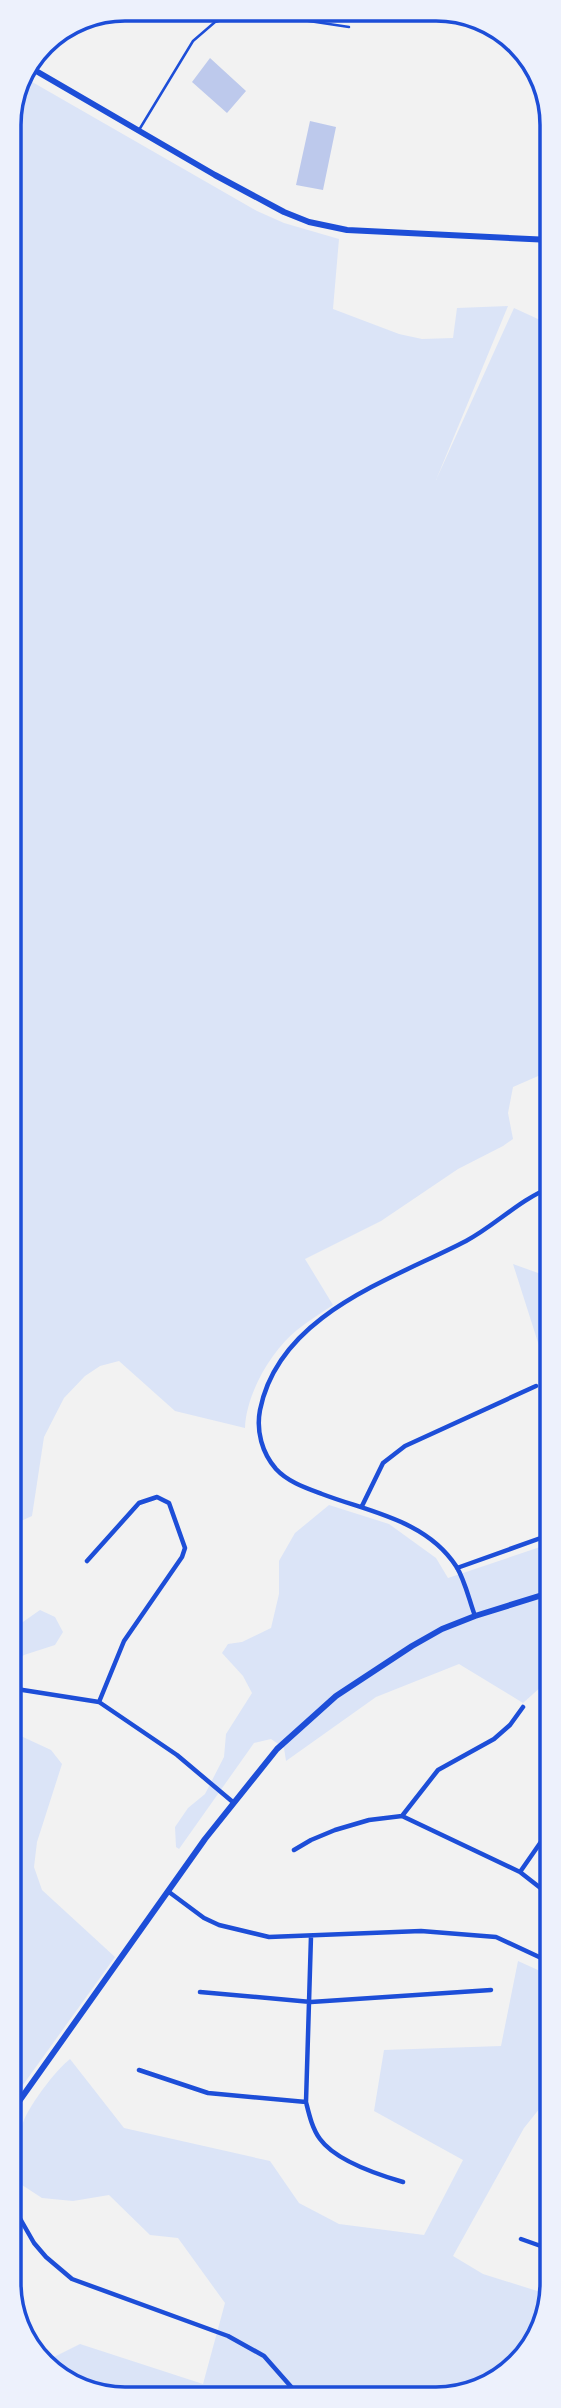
<svg xmlns="http://www.w3.org/2000/svg" width="561" height="2408" viewBox="0 0 561 2408" font-family="'Titillium Web',sans-serif">
<rect width="100%" height="100%" fill="#f2f2f2"/>
<path fill="#dbe4f7" d="M27,79L257,211L284,223L339,239L333,309L399,334L422,339L453,338L457,308L508,306L436,480L514,308L551,325L552,1070L513,1087L508,1113L513,1139L503,1146L458,1169L381,1221L305,1259L333,1305C321,1313 308,1321 297,1330C271,1351 246,1394 245,1428L175,1411L119,1361L100,1366L85,1376L64,1398L44,1437L32,1516L10,1526L9,118Z
M513,1264L552,1278V1417L548,1407L549,1377Z
M329,1505L389,1524L436,1558L448,1578L552,1543V1677L523,1703L459,1664L376,1697L286,1761L284,1748L271,1739L254,1743L179,1849L176,1847L175,1827L188,1808L205,1794L224,1757L226,1734L252,1693L243,1676L222,1653L228,1644L242,1642L271,1628L279,1594V1561L295,1533Z
M40,1610L55,1617L63,1632L55,1645L24,1655L10,1665V1631Z
M10,1724L23,1737L51,1750L62,1764L37,1842L34,1867L42,1890L115,1957L10,2103Z
M518,1961L549,1975L552,1970V2093L524,2128L453,2256L483,2274L550,2295L523,2360L452,2398L102,2397L42,2365L40,2360H48L80,2344L203,2384L225,2303L178,2238L150,2235L109,2195L73,2201L42,2198L22,2185C21,2168 17,2135 24,2120C32,2102 55,2071 70,2059L124,2128L270,2161L299,2203L339,2224L424,2235L463,2160L374,2111L384,2050L501,2046Z"/>
<path fill="#bdc9ec" d="M210,58L246,91L227,113L192,82Z
M310,121L336,127L323,190L296,185Z"/>
<g fill="none" stroke-linecap="round" stroke-linejoin="round">
<path stroke="#1d4ed8" stroke-width="2.5" d="M269,15L349,27
M139,130L193,41L215,22L235,16"/>
<path stroke="#1d4ed8" stroke-width="4.5" d="M362,1506L383,1463L405,1446L536,1386
M87,1561L139,1503L157,1497L169,1503L185,1548L182,1557L124,1641L99,1702
M457,1568L552,1534
M475,1616C469,1600 465,1580 456,1566C426,1520 369,1512 322,1494C306,1488 288,1482 276,1469C262,1453 256,1431 260,1410C279,1314 391,1280 466,1241C496,1225 520,1199 552,1187
M10,1688L99,1702L177,1755L234,1803
M402,1816L438,1770L494,1739L510,1725L523,1707
M294,1850L311,1840L335,1830L369,1820L402,1816L520,1872L552,1897
M520,1872L552,1826
M169,1892L204,1918L219,1925L269,1937L421,1931L496,1937L552,1963
M311,1936L306,2102C309,2114 312,2128 320,2139C335,2160 379,2175 403,2182
M200,1992L311,2002L491,1990
M139,2070L208,2093L306,2102
M10,2201L34,2243L46,2257L72,2279L228,2336L264,2356L301,2398
M521,2239L552,2250"/>
<path stroke="#1d4ed8" stroke-width="6" d="M31,68L215,175L284,212L309,222L347,230L551,240"/>
<path stroke="#1d4ed8" stroke-width="6" d="M10,2114L205,1839L277,1749L336,1696L412,1646L442,1629L475,1616L552,1592"/>
</g>
<path d="M0 0H561V2408H0ZM125 21H436A104 104 0 0 1 540 125V2283A104 104 0 0 1 436 2387H125A104 104 0 0 1 21 2283V125A104 104 0 0 1 125 21Z" fill="#edf1fc" fill-rule="evenodd"/>
<path fill="none" stroke="#1d4ed8" stroke-width="3.5" d="M125 21H436A104 104 0 0 1 540 125V2283A104 104 0 0 1 436 2387H125A104 104 0 0 1 21 2283V125A104 104 0 0 1 125 21Z"/>
</svg>
